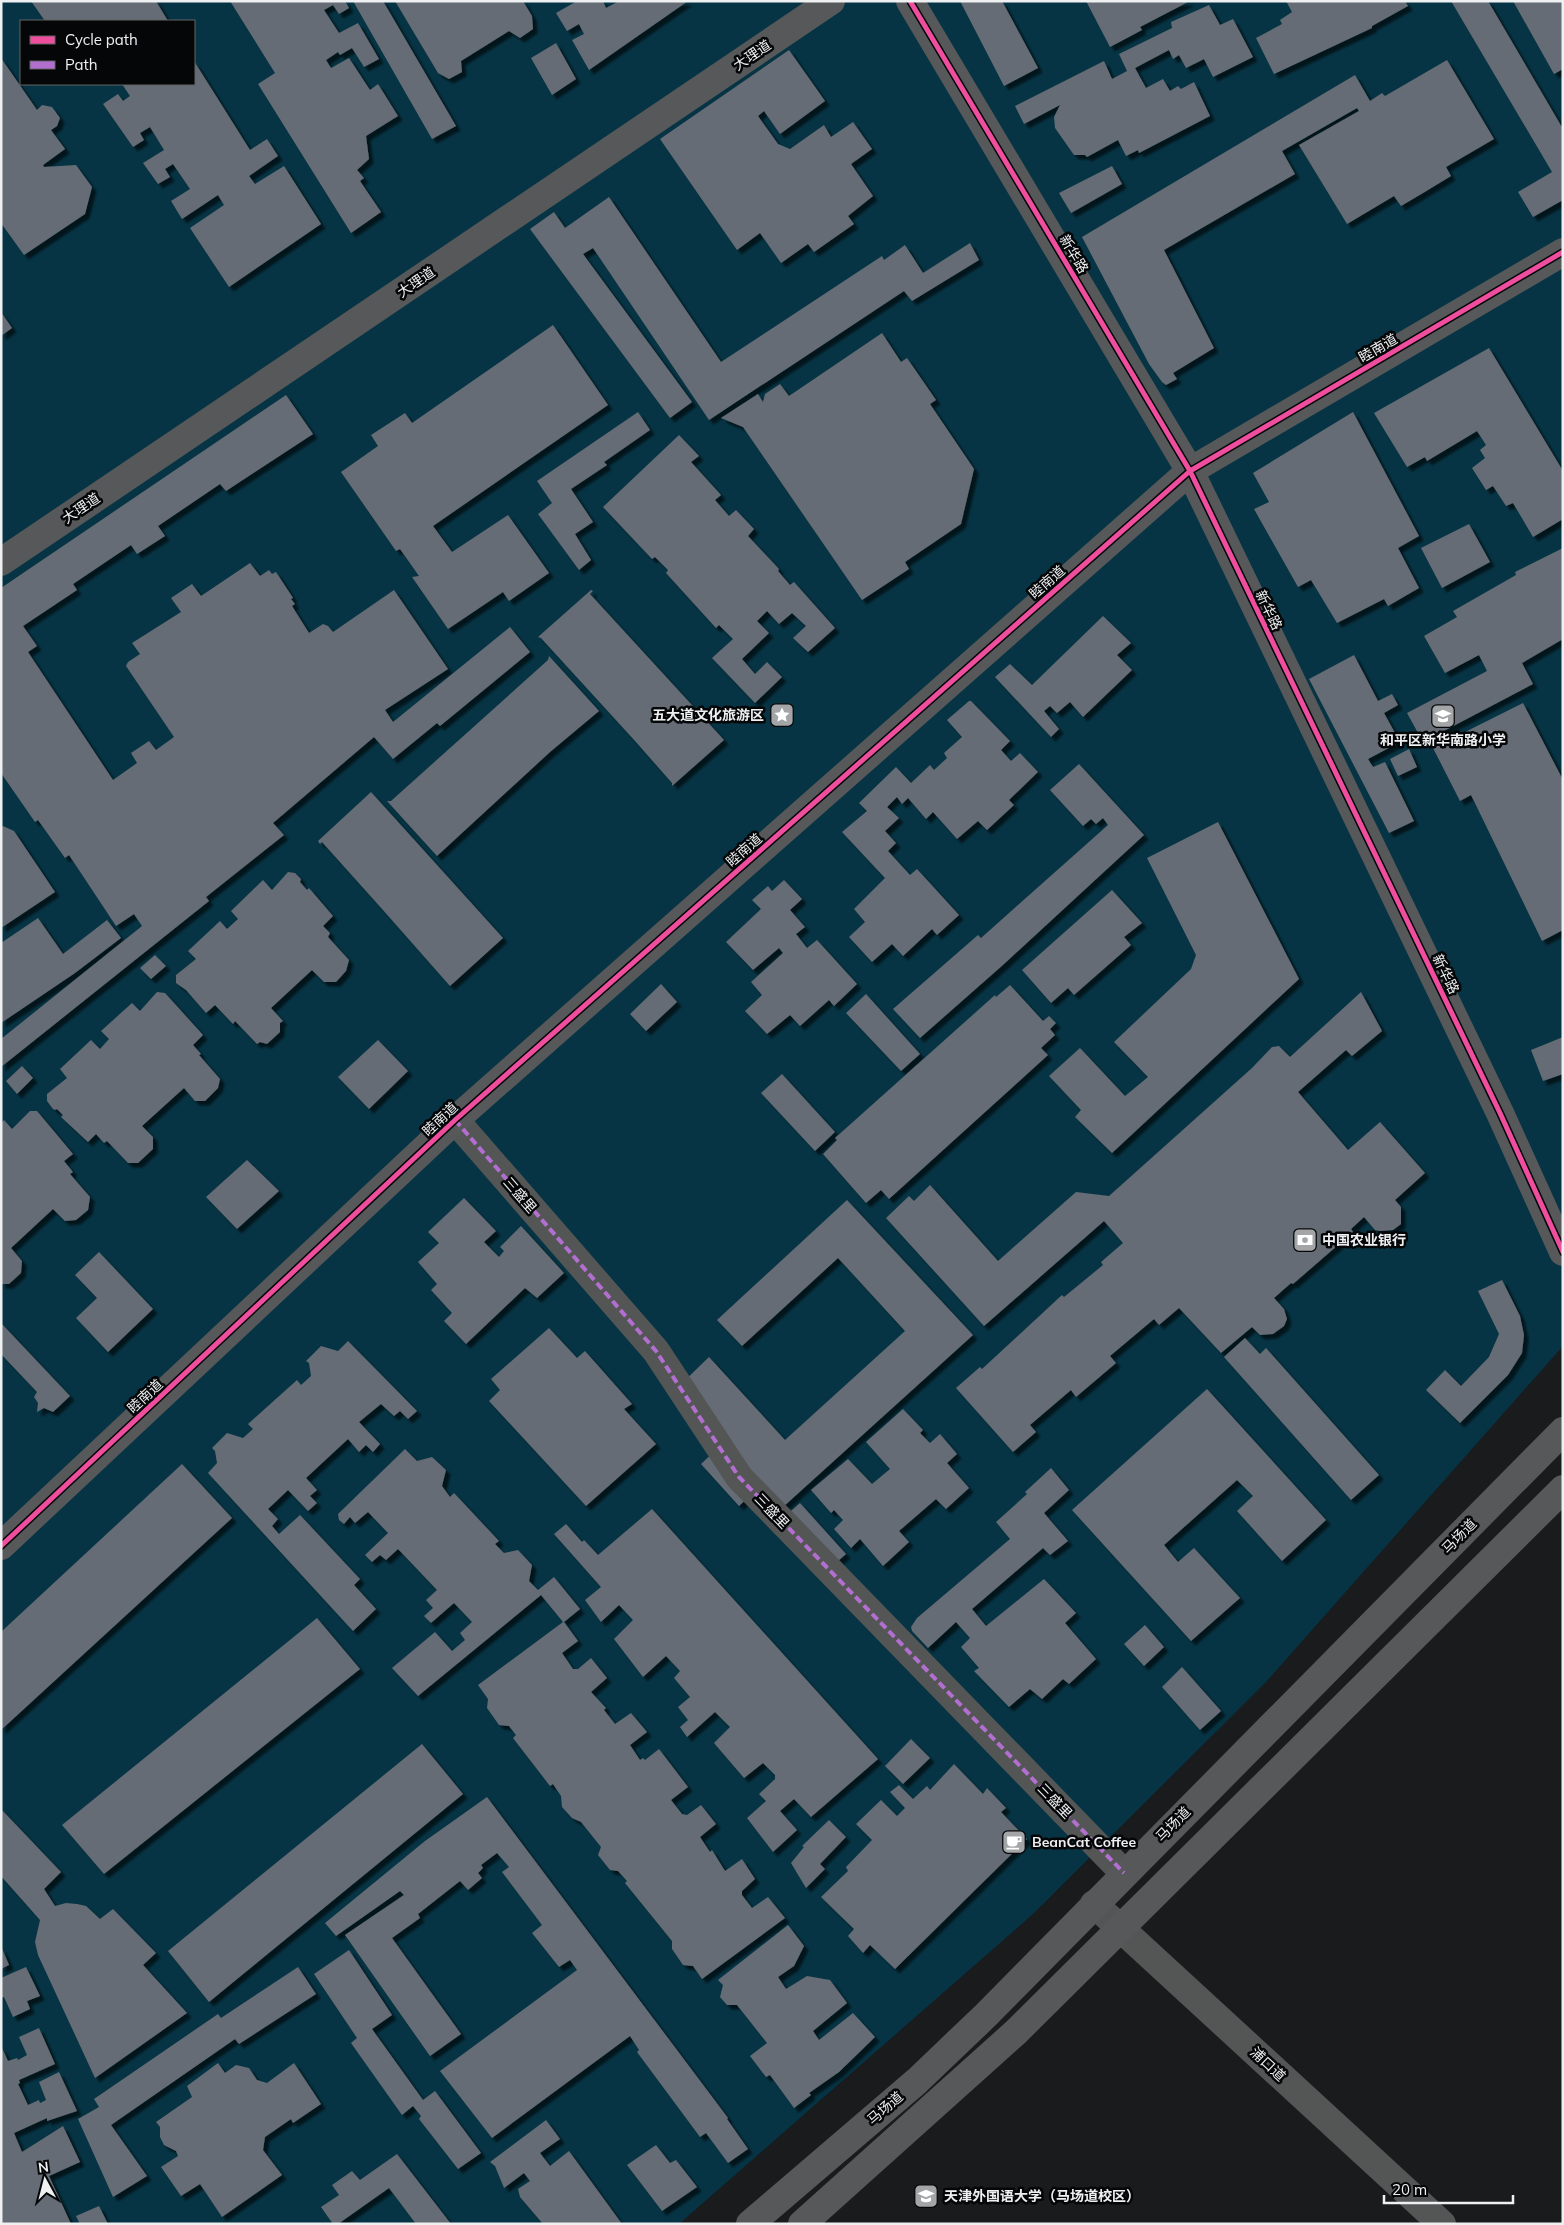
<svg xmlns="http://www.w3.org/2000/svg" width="1564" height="2225" viewBox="0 0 1564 2225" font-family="Mulish,'Noto Sans SC',sans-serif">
<defs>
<filter id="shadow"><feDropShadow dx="4.5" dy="4.5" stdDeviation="1" flood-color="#0009"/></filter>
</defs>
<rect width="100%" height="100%" fill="#191b1d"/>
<path fill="#063444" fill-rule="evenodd" d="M1,1H1563V1346L1266,1682L1033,1914L679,2224H1ZM21,21H194V84H21Z"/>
<path fill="#656c74" filter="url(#shadow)" d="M31,1H156L168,21H45Z
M230,1H345L349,8L339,14L333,5L324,10L339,33L358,23L379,59L364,67L352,48L340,55L338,52L326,60L331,68L349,58L370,90L378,84L398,116L366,136L369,159L357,170L364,178L360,181L381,212L351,233L258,84L275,73Z
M353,1H383L456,126L432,139Z
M395,1H523L532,16L533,29L520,38L509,31L461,61L462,72L449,79L438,73Z
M577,1H603L606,8L619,1H688L589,70L572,40L584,34L579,24L567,31L556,13Z
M960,1H1002L1038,68L1004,86Z
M1086,1H1190L1140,27L1142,30L1110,47Z
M1286,1H1405L1408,6L1372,26V28L1274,74L1256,38L1282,24L1280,20L1292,12Z
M1451,1H1488L1563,129V200L1533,217L1518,192L1552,172Z
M1513,1H1563V69L1554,74Z
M1209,5L1220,25L1233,19L1253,57L1213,77L1204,59L1186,68L1179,55L1173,59L1169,50L1135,68L1146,88L1163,79L1170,91L1178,86L1181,89L1194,82L1210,116L1139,153L1138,150L1126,156L1118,140L1087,157L1085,155H1074L1055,128L1054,117L1060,105L1024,124L1015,106L1104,61L1112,79L1127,71L1119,54L1172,28L1171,22Z
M556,43L576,79L552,95L531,58Z
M789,50L825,101L780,134L764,111L758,116L778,144L790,149L824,125L831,137L853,122L872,149L851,164L873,196L848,216L854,224L814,252L808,244L781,263L760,233L737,250L660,139Z
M1,58L37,110L42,105L52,107L60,118L57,126L51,130L65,149L43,165L44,167L76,165L92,187L85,214L24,255L1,223Z
M1447,60L1494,139L1446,167L1451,176L1423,193L1401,206L1394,196L1347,224L1299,145L1359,111L1357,108L1282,151L1295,174L1164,250L1214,348L1173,373L1177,379L1166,385L1162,382L1149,364L1082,237L1355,75L1370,101L1382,93L1385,96Z
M194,61L250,150L267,139L278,156L249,176L255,184L284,166L321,224L229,287L190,228L224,205L218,195L182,219L171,201L190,189L173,164L165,169L170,177L158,184L143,163L164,150L150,127L140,133L144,140L133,147L103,104L118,94L123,101L130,96L122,84H194Z
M1112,166L1122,184L1071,213L1059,193Z
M609,197L721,362L882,256L884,260L905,245L923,273L970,243L979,260L912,301L904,291L709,420L593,248L583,254L692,402L670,418L530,229L554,212L565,228Z
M1,312L12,328L1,336Z
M553,325L608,405L433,526L452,552L508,515L549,573L509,601L503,592L448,629L412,577L419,576L400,549L396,551L341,472L378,446L371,435L405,413L412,423Z
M882,333L901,362L907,358L936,400L930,404L974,469L961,524L905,562L909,569L862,600L743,427L721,418L758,394L763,402L765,394L780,384L789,396Z
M1489,348L1563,471V519L1533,537L1513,503L1506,506L1493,486L1486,490L1472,468L1485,458L1480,450L1486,445L1477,431L1427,461L1425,457L1407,467L1374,413Z
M286,395L313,434L226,491L220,484L158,526L165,536L137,554L131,545L73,584L77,590L23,626L37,646L28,652L113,780L137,763L131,753L149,741L156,750L174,737L126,666L128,662L140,654L132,643L181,612L171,598L192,584L201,596L250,563L260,576L269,570L272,574L276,572L293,598L291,599L295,604L292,606L309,633L323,624L328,626L333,632L394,590L448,669L385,710L393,722L510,627L530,652L440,726L437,723L393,759L374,737L273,823L284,835L206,897L209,901L1,1067V1039L142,926L134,914L116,926L69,855L65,858L38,820L35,822L1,773V588Z
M638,412L650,430L604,462L607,465L571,489L593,522L575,534L591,560L579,570L538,514L552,503L537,481Z
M1353,412L1419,536L1398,548L1419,588L1388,606L1384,599L1337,623L1311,580L1298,587L1254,509L1269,502L1253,473Z
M679,435L699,456L691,462L721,495L715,500L729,516L736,510L754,529L748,536L779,569L778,571L790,585L794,582L835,628L808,652L793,638L806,626L792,613L779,624L767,611L757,621L769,633L742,659L755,674L767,662L782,677L755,703L712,658L733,639L719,625L716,628L666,573L668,570L655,557L652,559L603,507Z
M1469,524L1490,562L1442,588L1421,548Z
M1563,548V639L1522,663L1533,684L1423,742L1407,713L1487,671L1479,655L1445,673L1424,636L1457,617L1453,611L1516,575L1515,572Z
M591,590L593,591L590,594L724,740L672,786V783L636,742L541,638L538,637Z
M1103,616L1131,643L1117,655L1132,670L1083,717L1070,702L1057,713L1050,706L1044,711L1059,729L1051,737L995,677L1010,664L1032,685Z
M1354,655L1378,701L1392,694L1398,705L1384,713L1400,742L1368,759L1373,767L1385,762L1414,821L1389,833L1309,679Z
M549,656L599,711L550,752L437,856L387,801H391L548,660Z
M969,701H971L1010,741L1001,750L1011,761L1020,753L1038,772L1009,800L1014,805L987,830L978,821L957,839L933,812L926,819L908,798L902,804L897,797L887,807L899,818L885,831L896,843L888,851L910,875L917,869L959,915L937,935L932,929L903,956L892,944L872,962L849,937L865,922L854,909L885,878L842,832L867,811L859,803L896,767L911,783L930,765L934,770L947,758L944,753L962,737L947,720Z
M1523,703L1563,780V930L1542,941L1471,795L1460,801L1433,748Z
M1409,749L1417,767L1398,776L1390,759Z
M1079,764L1144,835L1004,964L920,1038L893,1009L978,935L981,938L1108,825L1103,818L1096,824L1091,819L1083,826L1050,790Z
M371,792L503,938L450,986L383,910L322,842L320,844L318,841Z
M1218,822L1299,979L1112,1153L1075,1117L1081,1110L1049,1076L1080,1048L1125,1096L1148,1077L1114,1042L1191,969L1196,955L1147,858Z
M3,826L14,831L55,892L1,928V828Z
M288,872L295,873L301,879L300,882L307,890L309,888L333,916L323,926L330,933L328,937L349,960L346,971L336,982H324L312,970L271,1008L283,1021L280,1023V1032L267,1044L260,1042L257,1044L235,1021L233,1024L215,1005L206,1013L186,990L176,983V975L196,959L188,951L220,921L227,929L238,919L231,911L263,880L272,890Z
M784,880L802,899L790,910L805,927L796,934L807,948L817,940L857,984L834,1006L829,1000L800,1026L790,1015L767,1034L745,1011L762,995L751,982L783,953L779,948L753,970L726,942L761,909L752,900L768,886L772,891Z
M1112,890L1142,923L1124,937L1131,945L1074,995L1068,988L1051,1003L1022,970Z
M38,918L63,954L107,920L121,938L75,973L1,1023V943Z
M155,955L166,966L151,979L140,968Z
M661,984L677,1002L646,1031L630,1014Z
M1010,985L1043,1021L1049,1016L1056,1023L1050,1029L1055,1035L1041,1048L1048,1055L889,1199L881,1190L866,1203L823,1154L837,1140L835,1138L995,995L996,997Z
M157,992L165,993L203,1035L193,1045L201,1054L199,1055L220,1079L218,1088L205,1101H195L184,1088L142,1126L153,1137V1149L138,1163H128L107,1141L104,1143L96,1134L88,1142L61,1117L63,1115L57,1109L55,1110L53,1109L47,1101V1094L67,1078L60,1069L91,1040L100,1049L109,1039L101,1031L132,1003L140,1011Z
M1361,992L1382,1031L1352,1056L1346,1050L1298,1092L1348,1150L1380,1122L1425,1173L1395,1200L1401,1207V1224L1393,1230L1380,1231L1375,1230L1364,1217L1351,1229L1353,1232L1293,1284L1291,1283L1274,1298L1284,1309L1287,1319L1284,1326L1273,1334L1260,1335L1252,1327L1221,1353L1179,1308L1159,1325L1154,1319L1110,1356L1116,1363L1076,1397L1071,1390L1030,1425L1036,1432L1013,1452L956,1388L980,1367L982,1369L1062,1295L1064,1297L1103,1265L1101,1262L1123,1243L1104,1221L984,1326L886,1218L909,1196L914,1201L930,1185L998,1261L1076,1192L1109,1196L1252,1068L1272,1047L1279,1046L1290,1057Z
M866,994L920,1054L901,1071L846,1013Z
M1563,1037V1074L1543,1081L1531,1050Z
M378,1040L408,1071L369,1109L338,1077Z
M22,1066L33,1078L17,1094L6,1081Z
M782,1074L835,1132L815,1151L761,1093Z
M30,1111H37L73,1154L64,1161L73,1172L70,1174L90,1197L88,1210L76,1220L65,1221L53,1209L11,1248L22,1261L21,1273L9,1284H1V1123L4,1120L12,1129Z
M247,1160L279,1191L237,1229L206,1197Z
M464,1198L496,1231L484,1242L499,1257L504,1251L500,1247L521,1226L564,1273L537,1298L525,1288L466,1344L444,1321L452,1313L431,1290L437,1284L418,1262L439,1243L428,1232Z
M847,1200L973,1335L783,1507L676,1389L709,1357L785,1440L905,1331L838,1258L742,1346L717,1320Z
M99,1252L153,1309L108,1352L76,1318L97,1298L75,1275Z
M1502,1280L1520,1316L1524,1335L1522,1353L1508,1375L1460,1423L1426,1390L1445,1370L1461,1386L1489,1357L1499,1334L1478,1291Z
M1,1323L70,1396L53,1412L44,1408L37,1412L38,1403L34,1397L37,1392L1,1354Z
M549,1328L577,1358L585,1351L632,1404L624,1409L656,1444L586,1506L489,1401L500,1390L491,1379Z
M1245,1338L1260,1354L1266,1348L1379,1475L1351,1500L1224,1357Z
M348,1341L417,1411L408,1419L400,1411L394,1416L381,1404L359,1422L380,1444L373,1452L366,1445L359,1452L348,1439L306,1478L317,1490L310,1496L317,1503L308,1511L288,1490L268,1509L278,1519L272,1526L279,1534L300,1515L360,1579L354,1585L376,1609L353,1631L208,1473L217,1463L215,1451L212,1448L227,1433L243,1438L253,1429L248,1424L297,1380L301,1385L311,1376L309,1363L306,1361L321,1346L338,1351Z
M1207,1389L1326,1520L1282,1561L1237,1511L1253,1496L1237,1480L1164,1545L1178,1562L1194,1548L1240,1598L1191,1641L1072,1510Z
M903,1409L923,1430L920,1433L930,1443L940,1434L957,1454L947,1463L969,1488L946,1509L936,1499L899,1531L909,1542L883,1566L860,1539L851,1548L834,1529L843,1520L834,1510L831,1513L811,1490L848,1459L872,1484L890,1469L866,1442Z
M719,1447L757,1489L739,1506L701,1464Z
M405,1449L417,1461L432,1457L446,1470L442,1486L450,1497L454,1493L499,1541L495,1544L504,1553L518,1550L532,1565L529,1581L538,1590L554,1577L580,1609L564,1622L578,1641L562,1653L573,1669H578L591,1658L607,1678L591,1692L606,1708L604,1710L615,1724L631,1713L647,1732L630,1745L640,1760L643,1758L645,1760L659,1749L688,1787L671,1800L682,1814L687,1815L701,1805L716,1824L700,1837L710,1852L712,1850L725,1871L742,1859L755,1879L742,1891V1895L752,1908L768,1897L785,1918L702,1979L693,1966L683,1965L672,1949V1941L625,1883L627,1881L618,1871L610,1870L598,1855L601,1847L581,1822L572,1818L562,1807L561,1796L553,1784L550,1786L513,1738L516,1735L509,1726L499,1725L487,1708L488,1699L478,1685L563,1622L541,1595L418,1696L392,1668L435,1632L452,1651L465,1640L460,1633L472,1622L454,1603L431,1623L424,1616L433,1608L426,1600L437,1590L398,1549L386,1560L380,1555L372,1562L365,1555L388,1533L368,1512L355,1523L350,1517L344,1524L339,1520L338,1514Z
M182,1464L232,1518L1,1730V1632Z
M1051,1468L1069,1490L1044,1513L1068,1541L1050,1555L1043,1548L972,1609L986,1626L1044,1579L1076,1613L1065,1623L1096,1659L1069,1684L1063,1679L1042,1699L1030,1689L1009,1707L974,1671L979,1668L961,1647L970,1638L956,1622L928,1648L912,1631L911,1627L917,1618L1010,1539L996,1522L1027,1494L1025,1492Z
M800,1503L846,1554L830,1568L783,1518Z
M652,1509L878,1759L811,1817L794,1799L780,1811L797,1830L773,1852L747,1818L766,1801L759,1794L775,1779V1775L763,1763L744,1778L714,1743L730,1727L715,1712L687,1737L680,1727L688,1720L678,1707L690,1697L674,1678L680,1671L666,1656L643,1677L614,1639L633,1620L619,1605L601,1622L585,1600L601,1587L554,1534L566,1524L582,1542L584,1540L598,1555Z
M317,1618L360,1669L104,1874L62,1825Z
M1145,1625L1164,1647L1144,1666L1124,1644Z
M1182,1667L1221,1711L1200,1730L1162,1687Z
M911,1739L930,1758L903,1784L885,1766Z
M422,1744L463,1794L209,2002L168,1951Z
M954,1764L983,1794L987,1788L1006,1808L1001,1812L1027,1839L895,1969L870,1945L863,1953L848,1936L854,1929L821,1897L848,1871L846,1867L872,1840L856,1824L881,1800L897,1816L905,1808L890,1792L899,1785L913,1799L927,1786L930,1790Z
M487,1797L728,2118L727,2119L748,2149L728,2163L706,2133L700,2137L637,2052L639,2050L630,2036L492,2138L440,2071L577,1970L570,1960L559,1967L532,1933L542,1925L502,1872L509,1867L497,1853L481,1865L483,1868L478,1873L482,1878L468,1890L460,1881L418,1914L420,1918L392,1938L461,2034L430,2056L345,1935L404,1895L400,1891L336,1936L325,1923L425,1841Z
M1,1809L61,1872L44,1889L55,1906L66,1903L77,1904L86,1906L100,1919L113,1909L156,1953L143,1965L187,2013L95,2078L38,1955L35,1942L40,1920L1,1876Z
M829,1820L846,1837L820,1864L825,1869L806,1888L791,1863L804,1847L802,1846Z
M788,1925L804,1946L794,1966L778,1977L786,1989L807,1976L830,1980L847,2003L813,2031L819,2040L853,2013L875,2037L839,2072L809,2093L811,2095L794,2108L770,2075L766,2077L750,2056L767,2043L737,2005H727L720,1997L723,1985L718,1980Z
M1,1946L9,1965L1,1969Z
M349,1950L392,2015L372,2029L423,2100L435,2091L481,2153L458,2169L419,2119L421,2116L413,2106L402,2115L351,2043L357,2038L314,1974Z
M26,1967L40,1996L27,2001L30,2009L13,2017L4,1997L1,1998V1978Z
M298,1967L316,1994L239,2044L235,2039L111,2125L147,2176L113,2197L78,2119L99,2107L94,2099L218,2014L221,2018Z
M39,2028L55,2064L19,2080L20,2083L18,2084L28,2105L39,2100L40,2103L46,2100L39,2082L59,2072L77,2111L47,2121V2118L14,2133L22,2152L63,2126L80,2162L49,2176L71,2224H1V2046L8,2061L17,2058L18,2060L27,2055L19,2037Z
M218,2063L225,2073L236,2065L249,2068L257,2080L267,2083L294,2063L321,2104L293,2123L291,2119L265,2137L263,2150L282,2175L222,2217L200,2184L181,2196L161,2167L178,2156L176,2151L164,2145L160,2137V2127L156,2122L192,2097L187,2086Z
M546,2120L560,2139L540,2153L550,2166L569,2151L622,2224H543L520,2197L518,2189L530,2181L524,2173L504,2188L495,2166L490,2162Z
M656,2145L670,2163L676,2160L697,2187L662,2211L627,2165Z
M397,2154L451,2224H416L389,2188L338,2224H333L321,2207L339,2195L332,2185L352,2171L360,2180Z
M99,2206L108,2224H80L76,2216Z"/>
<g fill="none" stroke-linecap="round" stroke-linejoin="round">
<path stroke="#545656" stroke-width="28" d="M455,1120L656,1351L739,1477L1124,1873
M1094,1904L1442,2224"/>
<path stroke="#575859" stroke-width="28" d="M910,1L1190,471L1500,1113L1563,1252
M1,562L831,1
M1,1546L455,1120L1190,471L1563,252
M750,2224L917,2081L986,2015L1563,1431
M802,2224L1016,2032L1563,1489"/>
<path stroke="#b36fd0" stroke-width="4" stroke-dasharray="8 4" stroke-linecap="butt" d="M455,1120L656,1351L739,1477L1124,1873"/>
<g stroke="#050607" stroke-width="8">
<path id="cycleway" d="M910,1L1190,471L1500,1113L1563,1252
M1,1546L455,1120L1190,471L1563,252"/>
</g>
<use href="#cycleway" stroke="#ef4d9e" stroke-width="5"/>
</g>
<defs>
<g id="sight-square" transform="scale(1.25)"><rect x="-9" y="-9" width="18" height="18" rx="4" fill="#a3a5a7" stroke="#050607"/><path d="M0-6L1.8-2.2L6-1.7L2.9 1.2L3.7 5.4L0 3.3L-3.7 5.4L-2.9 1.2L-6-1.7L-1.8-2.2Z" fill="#fff"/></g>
<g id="school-square" transform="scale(1.25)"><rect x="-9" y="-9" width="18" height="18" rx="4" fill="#a3a5a7" stroke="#050607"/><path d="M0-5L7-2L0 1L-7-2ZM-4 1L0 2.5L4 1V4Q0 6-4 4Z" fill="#fff"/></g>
<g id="bank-square" transform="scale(1.25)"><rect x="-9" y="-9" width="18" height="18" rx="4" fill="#a3a5a7" stroke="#050607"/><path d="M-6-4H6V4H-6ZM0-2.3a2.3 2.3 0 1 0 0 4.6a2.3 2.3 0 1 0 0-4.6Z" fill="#fff"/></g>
<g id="cafe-square" transform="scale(1.25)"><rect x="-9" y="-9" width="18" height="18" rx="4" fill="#a3a5a7" stroke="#050607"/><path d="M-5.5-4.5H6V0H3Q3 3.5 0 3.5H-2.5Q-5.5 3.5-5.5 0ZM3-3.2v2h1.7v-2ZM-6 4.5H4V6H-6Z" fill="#fff"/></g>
<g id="university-square" transform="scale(1.25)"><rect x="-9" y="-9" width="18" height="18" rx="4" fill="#a3a5a7" stroke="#050607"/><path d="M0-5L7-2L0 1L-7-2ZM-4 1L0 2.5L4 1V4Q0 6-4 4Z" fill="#fff"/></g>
</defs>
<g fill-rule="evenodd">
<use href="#sight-square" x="782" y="715"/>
<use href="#school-square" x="1443" y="716"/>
<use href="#bank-square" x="1305" y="1240"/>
<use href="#cafe-square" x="1014" y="1842"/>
<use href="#university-square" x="926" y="2196"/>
</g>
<g text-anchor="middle" stroke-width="5" stroke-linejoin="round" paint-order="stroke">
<g font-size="14" fill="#eef0f2" stroke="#050607">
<text transform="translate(752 55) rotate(-34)" y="5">大理道</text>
<text transform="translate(1074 254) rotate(59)" y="5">新华路</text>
<text transform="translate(416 282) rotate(-34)" y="5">大理道</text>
<text transform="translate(1378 348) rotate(-30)" y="5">睦南道</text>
<text transform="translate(81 508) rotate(-34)" y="5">大理道</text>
<text transform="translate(1047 582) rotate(-41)" y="5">睦南道</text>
<text transform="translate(1269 610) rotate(64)" y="5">新华路</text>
<text transform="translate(744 850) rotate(-41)" y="5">睦南道</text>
<text transform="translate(1446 974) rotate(64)" y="5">新华路</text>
<text transform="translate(440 1119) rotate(-43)" y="5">睦南道</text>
<text transform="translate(520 1195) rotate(49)" y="5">三盛里</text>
<text transform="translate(145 1396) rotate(-43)" y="5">睦南道</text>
<text transform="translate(772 1511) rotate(46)" y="5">三盛里</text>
<text transform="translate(1459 1536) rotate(-45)" y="5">马场道</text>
<text transform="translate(1055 1801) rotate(46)" y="5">三盛里</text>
<text transform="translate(1173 1824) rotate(-45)" y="5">马场道</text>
<text transform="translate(1268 2064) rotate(43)" y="5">浦口道</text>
<text transform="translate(885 2108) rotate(-41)" y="5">马场道</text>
</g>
<g font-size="14" font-weight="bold" fill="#eef0f2" stroke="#050607" text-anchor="start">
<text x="764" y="720" text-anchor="end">五大道文化旅游区</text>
<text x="1443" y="745" text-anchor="middle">和平区新华南路小学</text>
<text x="1322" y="1245">中国农业银行</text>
<text x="1032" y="1847">BeanCat Coffee</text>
<text x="944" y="2201">天津外国语大学（马场道校区）</text>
</g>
</g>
<rect width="1564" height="2225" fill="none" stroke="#eef0f2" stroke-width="5"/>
<rect x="20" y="20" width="175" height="65" fill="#050607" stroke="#626465"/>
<rect x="30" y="36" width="25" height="8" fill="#ef4d9e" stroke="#626465"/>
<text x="65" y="45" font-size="15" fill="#eef0f2">Cycle path</text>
<rect x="30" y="61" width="25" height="8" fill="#b36fd0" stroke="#626465"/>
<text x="65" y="70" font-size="15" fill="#eef0f2">Path</text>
<g transform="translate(45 2180) rotate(353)" stroke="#050607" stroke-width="4" paint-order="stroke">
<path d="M0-4L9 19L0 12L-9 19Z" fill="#eef0f2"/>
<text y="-8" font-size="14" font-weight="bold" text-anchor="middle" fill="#eef0f2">N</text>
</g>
<path d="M1384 2195v8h129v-8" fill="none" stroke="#eef0f2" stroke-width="2.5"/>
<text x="1392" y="2195" font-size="15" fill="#eef0f2" stroke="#050607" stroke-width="4" paint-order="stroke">20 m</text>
</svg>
